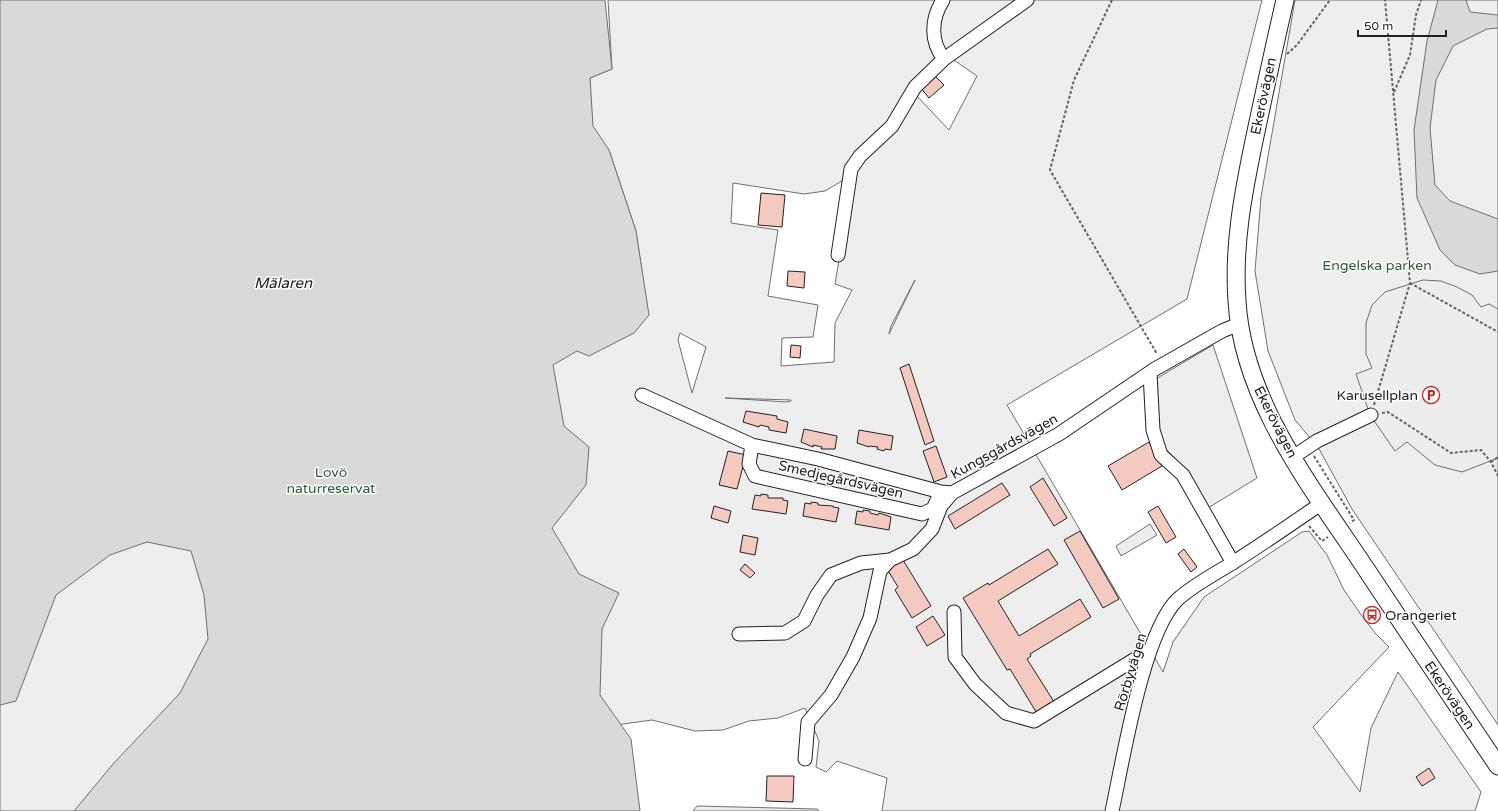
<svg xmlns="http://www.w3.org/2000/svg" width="1498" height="811" viewBox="0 0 1498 811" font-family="'Varela Round',sans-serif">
<rect width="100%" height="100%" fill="#fff"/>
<path fill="#eee" stroke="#6f6f6f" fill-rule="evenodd" d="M0,0L646,299L636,231L609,150L592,127L590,78L612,69L608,0H1016L941,55L910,82L896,113L845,179L825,191L804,194L733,183L731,223L778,230L768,296L818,305L813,337L782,338L781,366L834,362L835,323L852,290L835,284L853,177L865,155L914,93L949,130L977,76L951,58L1034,0H1262L1187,299L1007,405L1163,672L1173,642L1204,597L1302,532L1309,531L1327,555L1344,590L1362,616L1375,633L1389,647L1313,727L1360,792L1371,728L1398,672L1481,792L1475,811H882L887,778L837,761L826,772L816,767L819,741L805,708L778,718L749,721L723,730L695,731L652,720L587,729L598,811H0ZM915,280L889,334L891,326ZM680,333L706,347L692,393L678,340ZM725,398L791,400V401L786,402Z
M1295,0H1498V725L1352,509L1318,447L1295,420L1268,351L1255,271L1261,197Z
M1213,345L1257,478L1208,508L1184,468L1161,444L1154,380Z
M697,806L817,809L819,811H693Z"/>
<path fill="#ededed" stroke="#6f6f6f" d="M1423,280L1441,281L1457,287L1472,295L1481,307L1489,304L1498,309V458L1462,472L1435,465L1407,442L1395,451L1370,415L1356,374L1372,368L1366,354V323L1372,305L1385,292Z
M1150,524L1157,535L1121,556L1116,546Z"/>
<path fill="#d9d9d9" stroke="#6f6f6f" d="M0,0H605L612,69L590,78L593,126L609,150L636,231L649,315L634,333L589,356L577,351L553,365L564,426L589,447L586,485L552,528L579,574L619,593L602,629L600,695L631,739L640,811H74L113,764L180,693L208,639L204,595L191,551L147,542L110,555L56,595L16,701L0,705Z
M1438,0H1466L1470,12L1498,15V28L1487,29L1453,46L1436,80L1430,128L1435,185L1450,201L1498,219V271L1480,274L1455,265L1440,250L1417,198L1414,130L1427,41Z"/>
<path fill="#f3c9c0" stroke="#222" d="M934,75L944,85L929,98L920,87Z
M761,193L785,195L782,227L758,225Z
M788,271L805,272L804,288L787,286Z
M791,345L801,346L800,358L790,357Z
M909,364L934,441L925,445L900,368Z
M746,411L777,416V419L788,422L786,433L769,430V427L760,425L759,427L743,422Z
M804,429L837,436L835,449H821L822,447L813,445V447L801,442Z
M859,430L893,436L891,450L885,449L884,451L877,449L878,447L869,446V447L857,443Z
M1149,442L1162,466L1122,490L1108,466Z
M936,446L947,477L934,482L923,451Z
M728,451L746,455L737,489L719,485Z
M1043,478L1067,518L1054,526L1030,487Z
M1002,483L1010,495L955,529L948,516Z
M761,494L768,495V498H783V500L788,501L786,514L752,509L755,495L761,496Z
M811,502L818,503V505L833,506V507L839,508L836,522L803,516L805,503L811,504Z
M714,506L731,511L728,523L711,518Z
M1158,506L1176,537L1166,543L1148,512Z
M863,510L870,511V513L878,515L879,513L891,517L889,530L855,524L857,511L863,512Z
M1080,531L1119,599L1103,608L1064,540Z
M743,535L758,538L755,555L740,552Z
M1048,549L1058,564L998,601L1019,636L1080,599L1091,617L1030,654L1031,656L1027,659L1056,705L1038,715L1010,669L1007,670L963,598L988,583L989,585Z
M1184,549L1197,567L1191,572L1178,554Z
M903,560L931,606L912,618L895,590L898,587L887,569Z
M745,564L755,573L750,578L740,570Z
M933,616L945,635L927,646L916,627Z
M1429,768L1435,778L1422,786L1416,777Z
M767,776H794L793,802L766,801Z"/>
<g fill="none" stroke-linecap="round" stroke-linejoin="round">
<g stroke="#222" stroke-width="15">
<path id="minor" d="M943,0C931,19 930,41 944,59
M838,255L851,169L860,156L892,126L915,87L944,59L1027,0
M1150,373L1153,430L1161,455L1183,475L1233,563
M642,395L752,445L818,459L941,492L952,493
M752,445L749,464L755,476L922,514L933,509L938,498
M1293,457L1317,441L1371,415
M954,612L955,657L975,684L1006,713L1034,721L1150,650
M739,634L785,633L804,621L817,595L831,575L861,563L890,560
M805,759L808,722L831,695L853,657L870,618L880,571L890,560L913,549L932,529L941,506L952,493L1059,434L1155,369L1222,331L1239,324
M1112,811C1123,761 1143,632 1178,599C1195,584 1215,574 1234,562C1264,543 1293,523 1322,503"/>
</g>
<g stroke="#222" stroke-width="19">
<path id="major" d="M1285,0C1274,47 1264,94 1254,141C1243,194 1233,246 1237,301C1243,403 1314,490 1368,572C1411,637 1455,702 1498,766"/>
</g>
<path stroke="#646464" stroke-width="2" stroke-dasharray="3 2" stroke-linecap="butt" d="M1112,0L1074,80L1050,170L1157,354
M1287,54L1297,45L1330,0
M1394,92L1410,55L1416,15L1421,0
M1410,283L1498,332
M1374,405L1410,283L1385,0
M1382,413L1388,412L1451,453L1481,450L1491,462L1498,476
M1314,456L1354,520L1350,523
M1491,462L1498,457
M1309,526L1322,541L1328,537"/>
<use href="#minor" stroke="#fff" stroke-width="13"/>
<use href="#major" stroke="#fff" stroke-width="17"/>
</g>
<defs>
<g id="parking-ring" transform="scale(0.9)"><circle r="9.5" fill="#fff" stroke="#c62828" stroke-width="1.5"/><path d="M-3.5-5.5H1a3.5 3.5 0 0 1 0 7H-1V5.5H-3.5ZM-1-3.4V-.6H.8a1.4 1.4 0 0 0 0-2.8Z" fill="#c62828"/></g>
<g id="bus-ring" transform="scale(0.9)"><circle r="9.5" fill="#fff" stroke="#c62828" stroke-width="1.5"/><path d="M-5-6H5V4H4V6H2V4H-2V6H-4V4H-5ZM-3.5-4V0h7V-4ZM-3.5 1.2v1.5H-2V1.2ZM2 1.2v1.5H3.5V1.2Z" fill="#c62828"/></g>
</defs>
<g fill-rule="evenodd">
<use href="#parking-ring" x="1431" y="395"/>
<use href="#bus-ring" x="1372" y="615"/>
</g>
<g text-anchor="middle" stroke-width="3" stroke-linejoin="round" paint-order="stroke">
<g font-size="14" fill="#222" stroke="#fff">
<text transform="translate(1263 96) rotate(-78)" y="5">Ekerövägen</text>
<text transform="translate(1276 422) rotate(63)" y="5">Ekerövägen</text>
<text transform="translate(1004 446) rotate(-29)" y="5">Kungsgårdsvägen</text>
<text transform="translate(841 479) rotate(13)" y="5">Smedjegårdsvägen</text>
<text transform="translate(1130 672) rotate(-73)" y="5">Rörbyvägen</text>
<text transform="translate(1450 695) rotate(56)" y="5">Ekerövägen</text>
</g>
<g font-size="14" fill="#2f5e38" stroke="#fff">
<text x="1377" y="270">Engelska parken</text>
<text x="331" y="477">Lovö<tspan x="331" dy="16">naturreservat</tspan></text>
</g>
<g font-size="14" fill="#222" stroke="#fff" text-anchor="end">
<text x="1418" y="400">Karusellplan</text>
<text x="1385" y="620" text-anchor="start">Orangeriet</text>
</g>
<g font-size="15" font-style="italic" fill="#222" stroke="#fff">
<text x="283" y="288">Mälaren</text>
</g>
</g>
<path d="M1358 30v6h88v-6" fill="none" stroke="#222222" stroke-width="2"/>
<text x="1364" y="30" font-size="12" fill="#222222" stroke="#ffffff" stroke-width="3" paint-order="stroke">50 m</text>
</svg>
